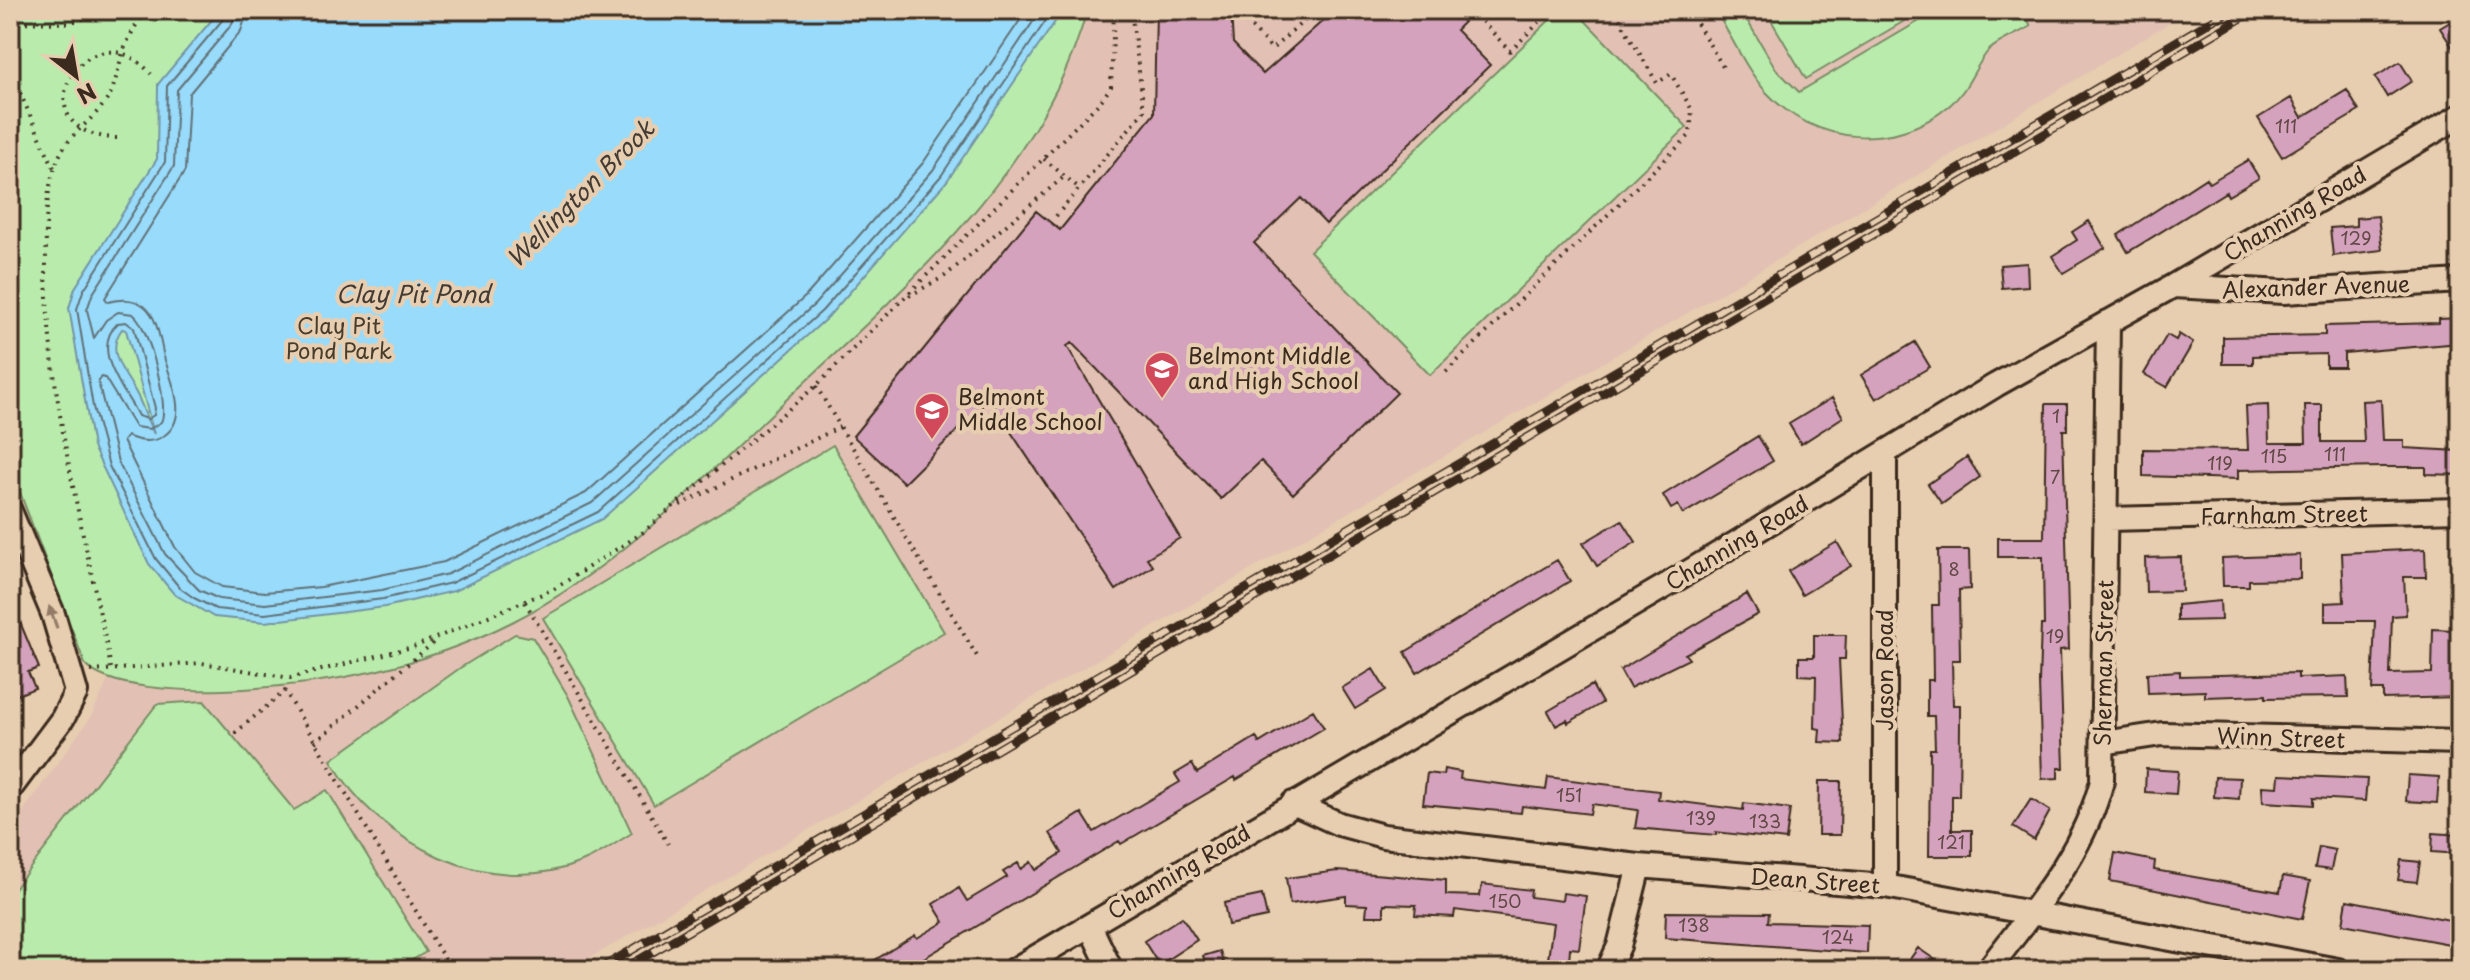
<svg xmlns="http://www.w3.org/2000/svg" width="2470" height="980" viewBox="0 0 2470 980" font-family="'Playpen Sans',sans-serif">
<rect width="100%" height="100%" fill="#e8ceb0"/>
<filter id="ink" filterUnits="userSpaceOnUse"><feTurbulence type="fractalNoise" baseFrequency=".0125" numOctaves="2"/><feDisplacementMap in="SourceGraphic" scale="16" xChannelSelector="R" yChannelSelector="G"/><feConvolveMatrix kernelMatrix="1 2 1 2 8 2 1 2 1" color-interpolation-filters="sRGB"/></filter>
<g filter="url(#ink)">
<path fill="#e2c1b4" d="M1087,10H2191L1754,274L570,970H10V829L90,718L108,680L200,690L291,687L405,665L899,293L967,219L1009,166L1079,41Z"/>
<path fill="#b9ecac" stroke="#7a8b65" stroke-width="2" d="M10,10H1087C1043,173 901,290 784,402C699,483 618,568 512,622C421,668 324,686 223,690C189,691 107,690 85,664L10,466Z
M1560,10H1575L1687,127L1430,375L1310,251Z
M1715,10H1741L1776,69L1799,92L1938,10H2022L2031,26C2018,34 1993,43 1985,55C1972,73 1967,91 1950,105C1896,152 1815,145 1767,93C1746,70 1732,37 1715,10Z
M1765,10H1923L1806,79Z
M833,445L944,632L654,805L543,618Z
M515,634L533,638L568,696L632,833C617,842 601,854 584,861C489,901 378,844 331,760L460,668Z
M204,701L294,810L327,790L426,952L395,970H10V894L157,704Z"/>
<path fill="#99dbfb" stroke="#7394a3" stroke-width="2" fill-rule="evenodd" d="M220,10H1063L947,181L828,317L602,519L454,591L385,607L265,622L214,617L174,594L149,564L93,447L69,308L75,288L157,159L158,84ZM122,329L126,330L154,434C148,423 144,410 139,399C129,376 103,354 122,329Z"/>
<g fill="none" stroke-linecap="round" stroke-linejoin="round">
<path stroke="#617176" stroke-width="2" d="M226,10L224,18L167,86L165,162L83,291L77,309L93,407L109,466L156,559L180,588L194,598L216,609L265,614L383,599L451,583L598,512L822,311L941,176L1053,10
M236,10L232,24L177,90L174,166L92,295L87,310L94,338L106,320L118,312L133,314C148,324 170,406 161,422L150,429L135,427L105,378L101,377L98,381L118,462L165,554L199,590L219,599L265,604L382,590L448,574L592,503L815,304L933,170L1041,10
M248,10L241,31L189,94L185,171L105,298L108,302C121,299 133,298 144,306C158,317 160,341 164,357C171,381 191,420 162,437C150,444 138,441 127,436L123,441L175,547L195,572L222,587L265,592L321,587L444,562L586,493L806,296L923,163L1027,10
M126,322L134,328L155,408L154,415L148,419L138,416C125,389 89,350 118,323Z"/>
</g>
<path fill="#d5a2bd" stroke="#3b2a1e" stroke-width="2" d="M1156,10H1231L1233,43L1263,74L1335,10H1452L1464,22L1456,30L1490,65L1326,224L1301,198L1254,243L1397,393L1293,494L1261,461L1221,499L1072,343L1067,346L1180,538L1147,558L1153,566L1116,590L989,399L904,483L853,436L1036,211L1060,230L1154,114Z
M2460,16V59L2440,28Z
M2400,62L2412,81L2387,97L2375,77Z
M2347,90L2359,111L2282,157L2258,118L2291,98L2302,117Z
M2248,160L2259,178L2228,196L2226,192L2128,252L2118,235L2206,178L2209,183Z
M2378,216L2382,250L2333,256L2330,228L2356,226V218Z
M2089,221L2105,248L2063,273L2052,256L2077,240L2072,232Z
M2027,263L2028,286L2002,288L2000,265Z
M2460,318V343L2344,353V367H2326V354L2253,356V364H2223V337L2325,335V326L2439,323V319Z
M2179,334L2193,343L2167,387L2144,374L2167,335L2176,340Z
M1915,342L1930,367L1876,399L1861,375Z
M1832,398L1843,417L1801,444L1789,424Z
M2381,400L2383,440H2404V448L2460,451V475L2426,474V467H2381L2238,470V479L2143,476V449L2248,450L2246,406L2268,405L2269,443H2306L2305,405H2322V442H2364L2362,401Z
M2046,404H2067V430H2063L2069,649L2060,650L2064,768H2058V778L2042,779L2039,682L2041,625H2044L2043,557H1998V538H2044Z
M1758,436L1773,461L1683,514L1678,505L1671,509L1663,495Z
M1967,457L1980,477L1942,504L1928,484Z
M1622,520L1636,542L1597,566L1583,543Z
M1837,542L1851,566L1802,595L1788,571Z
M2425,549L2426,577H2404L2406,615L2392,616L2390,674L2432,673L2433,629L2454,630L2453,673L2460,672V697L2383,699V690H2372L2375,621H2325V603L2344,602L2342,553Z
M1938,550H1969L1970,589L1959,590L1960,660H1952L1953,705H1960V729L1959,796H1952V830H1972V856H1929L1930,749H1935L1934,716H1927V680H1933L1932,605H1939Z
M2300,555V579L2249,580V586H2223L2222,558Z
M2181,557L2182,591L2146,592L2145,558Z
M1557,560L1570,581L1417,673L1405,652Z
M1747,594L1758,614L1685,654L1689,659L1630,688L1620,670Z
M10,598L39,668L28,672L35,688L10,698Z
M2220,601L2221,620L2177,621V605Z
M1814,635H1846L1845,659H1839L1843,743L1819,742L1820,729L1815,728L1816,676L1799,675V657H1814Z
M1373,669L1386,690L1355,709L1342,688Z
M2180,671V676L2298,673V678L2347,676L2348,697L2266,698V695L2205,697V691L2148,693L2147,673Z
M1592,685L1602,703L1568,723L1567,720L1556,726L1548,711Z
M1313,710L1324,728L1236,780L1235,777L1121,844L1119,841L904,970H859L915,935L917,938L944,922L933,904L959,888L967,901L1007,877L1003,872L1018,863L1021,869L1031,862L1036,870L1062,853L1050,833L1082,813L1094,832L1180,782L1175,774L1192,764L1197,773L1256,737L1259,743Z
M1444,769L1461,772L1460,779L1546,790L1548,777L1659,791L1658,799L1743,810L1744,803L1790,809L1786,840L1716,832V835L1635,828L1638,810L1592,804L1590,814L1522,806L1521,813L1423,804L1427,773L1443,775Z
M2146,769L2178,771L2176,794L2145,792Z
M2279,775L2367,779L2365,801L2313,798V805L2263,802L2262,786L2278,787Z
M2408,775L2439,777L2437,803L2406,801Z
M2215,777L2240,778L2239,799L2214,797Z
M1819,781H1841L1840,835H1818Z
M2031,799L2050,811L2034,840L2013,827Z
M2433,833L2460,835V854L2432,852Z
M2319,847L2335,850L2331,870L2315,868Z
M2115,853L2155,861L2154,870L2280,892L2283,876L2310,881L2302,919L2110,881Z
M2401,860L2420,862L2417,882L2398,880Z
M1337,871L1446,880V895L1480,896L1482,884L1531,890L1530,897L1562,901L1563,893L1586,896L1579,949L1570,948L1569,962L1548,959L1553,923L1455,910L1454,917L1415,915L1416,905L1384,904V916H1366L1367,905L1346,904V896L1290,904L1286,878Z
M1262,895L1267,917L1228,925L1224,903Z
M2347,900L2460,922V946L2343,924Z
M1666,912L1769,913L1768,922L1868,925L1867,953L1665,938Z
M1182,917L1197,940L1159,965L1144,941Z
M1918,948L1950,970H1902Z
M1220,951L1225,970H1207L1203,956Z"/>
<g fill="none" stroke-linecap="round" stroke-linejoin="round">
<g stroke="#3b2a1e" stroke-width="28">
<path id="minor" d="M2173,286L2284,292L2460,281
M1885,454V886
M10,511L53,614L76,692L63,718L10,789
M2108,519L2460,510
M2103,743L2162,734L2460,742
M1293,803L1339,824L1383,836L1639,866L1885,886L2338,970
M1090,926L1111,970
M1014,970L1682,576L1996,385L2173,286L2460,116
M1608,970L1619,946L1639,866
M1988,970C2033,910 2083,855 2102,781L2108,322"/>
</g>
<path stroke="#3b2a1e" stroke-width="4" stroke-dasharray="2 6" stroke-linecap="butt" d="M1235,10L1272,49L1316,10
M1471,10L1510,51L1552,10
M1689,10L1723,67
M10,22L68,23L114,10
M10,71L54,168
M117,138C11,134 88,0 151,74
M1044,159L1079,188
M1056,216L1144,111L1131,10
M909,296L945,276L1065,176
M1446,372L1690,135L1692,110L1671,74L1657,83L1614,10
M816,386L978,658
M680,505L840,427
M525,602L668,844
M111,668C85,534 48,403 46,267C46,234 44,202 54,170C64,136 84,129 104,104C117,88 117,66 125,47C130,35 138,22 145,10
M91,671L202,663L290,678L416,646L554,589L642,533L816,386L1100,102L1111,87L1114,10
M235,733L285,691L451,970
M315,742L433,643"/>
<use href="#minor" stroke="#e8ceb0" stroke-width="22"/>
<g stroke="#3b2a1e" stroke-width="9">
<path id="rail" d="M598,970L2230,10
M622,970L2255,10"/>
</g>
<use href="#rail" stroke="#e8ceb0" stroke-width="6" stroke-dasharray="18" stroke-linecap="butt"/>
</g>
<defs><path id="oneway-solid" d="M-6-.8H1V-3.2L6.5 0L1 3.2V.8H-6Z" transform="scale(2)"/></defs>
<use fill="#927c67" href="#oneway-solid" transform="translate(53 617) rotate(-110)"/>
</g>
<defs>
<g id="school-pin" transform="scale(1.8)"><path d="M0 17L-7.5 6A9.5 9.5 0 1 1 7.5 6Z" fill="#d1495b" stroke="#e8ceb0"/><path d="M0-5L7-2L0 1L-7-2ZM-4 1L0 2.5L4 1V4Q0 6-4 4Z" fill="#fff"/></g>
</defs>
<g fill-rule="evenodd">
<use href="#school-pin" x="1162" y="369"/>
<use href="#school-pin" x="932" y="410"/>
</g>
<g text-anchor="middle" stroke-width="8" stroke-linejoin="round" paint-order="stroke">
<g font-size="18" fill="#624846">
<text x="2286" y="133">111</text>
<text x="2356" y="245">129</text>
<text x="2056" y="423">1</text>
<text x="2335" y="461">111</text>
<text x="2274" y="463">115</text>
<text x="2220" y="470">119</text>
<text x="2055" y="484">7</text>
<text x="1954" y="576">8</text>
<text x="2055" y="643">19</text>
<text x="1569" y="802">151</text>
<text x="1701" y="825">139</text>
<text x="1765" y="828">133</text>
<text x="1951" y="849">121</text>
<text x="1505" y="908">150</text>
<text x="1694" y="932">138</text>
<text x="1838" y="944">124</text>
</g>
<g font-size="22" fill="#3b2a1e" stroke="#e8ceb0">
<text transform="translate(2295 214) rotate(-31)" y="8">Channing Road</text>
<text transform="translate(2316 287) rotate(-2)" y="8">Alexander Avenue</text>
<text transform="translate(2284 515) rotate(-1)" y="8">Farnham Street</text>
<text transform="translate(1737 543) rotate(-31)" y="8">Channing Road</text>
<text transform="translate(2104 663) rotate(-89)" y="8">Sherman Street</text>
<text transform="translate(1885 670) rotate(-90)" y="8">Jason Road</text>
<text transform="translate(2281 738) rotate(2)" y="8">Winn Street</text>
<text transform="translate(1179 872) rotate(-31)" y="8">Channing Road</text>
<text transform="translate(1815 881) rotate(4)" y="8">Dean Street</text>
</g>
<g font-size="22" fill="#483d2c" stroke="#e8ceb0">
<text x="339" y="334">Clay Pit<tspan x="339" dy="25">Pond Park</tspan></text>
</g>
<g font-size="22" fill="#3b2a1e" stroke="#e8ceb0" text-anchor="start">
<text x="1188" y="364">Belmont Middle<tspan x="1188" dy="25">and High School</tspan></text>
<text x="958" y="405">Belmont<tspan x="958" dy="25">Middle School</tspan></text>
</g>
<g font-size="24" font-style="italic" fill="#443c34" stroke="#e8ceb0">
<text transform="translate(581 194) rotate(-45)" y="8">Wellington Brook</text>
<text x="413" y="303">Clay Pit Pond</text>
</g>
</g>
<rect width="2470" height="980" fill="none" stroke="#e8ceb0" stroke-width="40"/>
<rect x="20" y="20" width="2430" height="940" fill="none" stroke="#3b2a1e" stroke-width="3" filter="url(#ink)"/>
<g transform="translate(76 76) rotate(149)" stroke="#e8ceb0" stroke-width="6" paint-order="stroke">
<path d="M0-6L14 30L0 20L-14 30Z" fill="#3b2a1e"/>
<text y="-12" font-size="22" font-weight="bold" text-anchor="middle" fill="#3b2a1e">N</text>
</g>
</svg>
